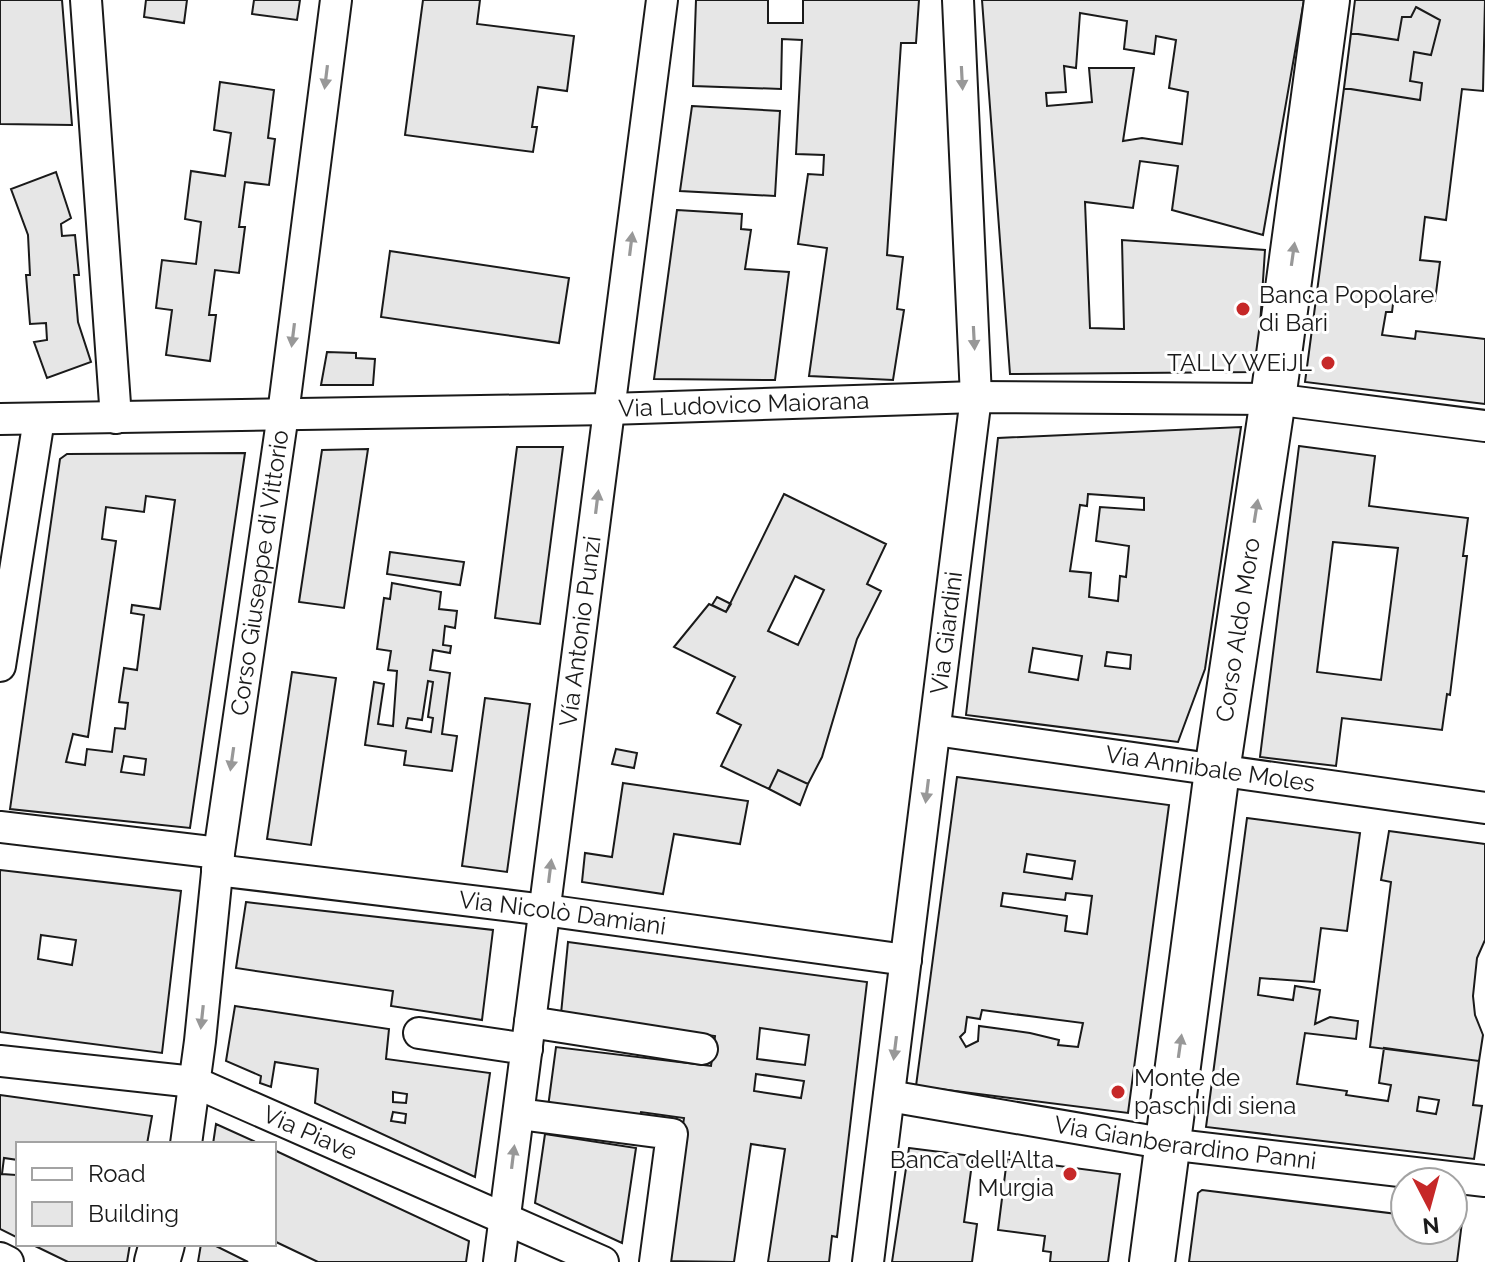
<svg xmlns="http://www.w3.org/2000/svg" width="1485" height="1262" viewBox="0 0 1485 1262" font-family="Raleway,sans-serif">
<rect width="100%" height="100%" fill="#fff"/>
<path fill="#e6e6e6" stroke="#1a1a1a" stroke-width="2" fill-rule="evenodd" d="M0,0H62L72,125L0,124Z
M146,0H187L184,23L144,17Z
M254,0H300L297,20L252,14Z
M423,0H480L477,24L574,36L567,91L538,87L532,127H537L533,152L405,135Z
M696,0H768V23H803V0H919L916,43H901L887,255L903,257L897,309L904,310L893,380L809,376L827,248L798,244L808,174L823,175L824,155L796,154L802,40L782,39L781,89L693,86Z
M982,0H1304L1263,235L1172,210L1178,166L1140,161L1133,208L1085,202L1090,328L1124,329L1122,240L1265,250L1257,372L1010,374ZM1080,13L1127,21L1124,49L1154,54L1156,36L1176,40L1169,88L1188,92L1182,144L1142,138L1123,141L1134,68H1089L1092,102L1047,106L1046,93L1066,92L1064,66L1076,68Z
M1355,0H1485L1483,91L1462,89L1446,220L1425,217L1420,260L1440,262L1435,301L1394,296L1392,312H1386L1382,335L1415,339L1416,331L1485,339V404L1305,382L1344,88L1420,100L1422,83L1410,81L1414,52L1431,55L1440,20L1416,7L1411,17H1402L1398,40L1351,33Z
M1416,7L1440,20L1431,55L1414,52L1410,81L1422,83L1420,100L1344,88L1351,33L1398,40L1402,17H1411Z
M220,82L274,90L268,138L275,139L269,185L245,182L239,227H245L239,273L215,270L209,315H216L210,361L166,355L172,310L156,308L162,260L196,264L201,222L185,219L191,171L225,176L231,133L214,130Z
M692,106L780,111L775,196L680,191Z
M56,172L71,218L61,224L62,236L75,235L79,275H74L78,322L91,362L47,378L34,342L47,340L46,323L30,324L26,275H30L28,235L11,189Z
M677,210L742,214L741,229L751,230L745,269L789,272L775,380L654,379Z
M390,251L569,278L559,343L381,317Z
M327,352L356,353V358L375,359L373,385H321Z
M1241,427L1205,669L1178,742L966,715L998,438ZM1088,494L1144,498V510L1100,507L1096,541L1129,546L1126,577L1120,576L1118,601L1089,597L1091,573L1070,571L1080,505L1087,506ZM1033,648L1082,656L1078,680L1029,672ZM1107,652L1131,655L1130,669L1105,666Z
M1299,446L1375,456L1369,506L1468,518L1463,556H1467L1450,695L1447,694L1442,730L1342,718L1336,766L1260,757ZM1333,542L1398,548L1381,680L1317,672Z
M517,447H563L540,624L495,618Z
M368,449L344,608L299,602L322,450Z
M245,453L190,828L10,809L60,459L67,454ZM146,496L175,500L160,609L132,605L131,613L144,615L137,670L124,668L119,702L128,703L125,729L115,728L112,752L87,749L85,765L66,762L73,734L88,737L116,541L102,539L106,507L144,512ZM124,756L146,759L144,775L121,772Z
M784,494L886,544L867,584L881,591L857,639L822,757L808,784L778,770L769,789L721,766L741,725L717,713L735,677L674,647L709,604L726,612ZM795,576L824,590L798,645L768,631Z
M390,552L464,562L460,585L387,574Z
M392,583L441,592L439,609L457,611L455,628L445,626L443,645L451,646L450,653L433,650L430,670L450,673L442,734L457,736L452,771L404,765L406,751L365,745L374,682L384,684L378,724L393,726L397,671L388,670L391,651L377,649L384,598L390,599ZM428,681L433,682L428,717L433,718L431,732L406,728L408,718L422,720Z
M717,597L731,604L726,612L712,605Z
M292,672L336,678L311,845L267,839Z
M485,698L530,704L507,872L462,866Z
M616,749L637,753L634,768L612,764Z
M778,770L808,784L800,805L769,789Z
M957,777L1169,805L1128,1113L916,1086ZM1027,854L1075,861L1072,879L1024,872ZM1003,893L1065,900L1066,893L1092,896L1087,934L1065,931L1067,916L1001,906ZM982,1010L1083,1023L1078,1047L1058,1045L1059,1040L1030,1033L979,1026L978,1041L966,1047L960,1037L965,1032L967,1017L980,1019Z
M623,783L748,801L740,844L674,834L663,894L582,882L585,853L612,857Z
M1247,818L1360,833L1347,931L1321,928L1314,982L1260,978L1258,995L1293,1000L1295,986L1320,990L1315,1024L1330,1017L1358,1021L1356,1039L1305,1033L1297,1084L1347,1091L1346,1095L1388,1101L1391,1085L1379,1083L1384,1048L1479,1061L1473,1105L1482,1106L1474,1159L1206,1127ZM1419,1097L1439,1100L1436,1114L1417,1111Z
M1389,831L1485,844V940L1477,958L1473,996L1475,1015L1483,1035L1479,1061L1370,1047L1391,882L1381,880Z
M0,870L181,891L162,1053L0,1032ZM41,935L76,940L72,965L38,959Z
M246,902L493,930L482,1020L391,1006L393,991L236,968Z
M568,942L867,982L837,1237L832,1236L829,1262H768L785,1149L751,1144L734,1262L663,1261L684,1118L641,1112L639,1120L548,1107L556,1047L711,1066L715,1036L561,1014ZM760,1028L809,1035L805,1065L757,1059ZM756,1074L804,1081L801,1098L754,1091Z
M235,1006L389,1029L386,1059L490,1073L475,1177L315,1103L318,1069L275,1062L271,1087L260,1083L261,1076L226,1061ZM393,1092L407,1094L406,1103L393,1102ZM393,1112L406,1114L405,1123L391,1121Z
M0,1095L152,1116L147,1144H18V1160L4,1158L2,1174L16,1175L18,1160V1238L0,1229Z
M216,1124L260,1144H213Z
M545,1134L636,1148L622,1243L535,1203Z
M909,1148L973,1156L964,1222L977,1224L972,1262H892Z
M274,1150L469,1241L466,1262H318L274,1241Z
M1007,1159L1120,1174L1108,1262H1050L1051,1252L1043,1251L1045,1236L998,1230Z
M1202,1190L1405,1215V1230H1453V1221L1462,1222L1457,1262H1189L1198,1193Z
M31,1244H130L127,1262H68Z
M201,1244H212L248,1262H198Z"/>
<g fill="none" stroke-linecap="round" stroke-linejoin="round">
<g stroke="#1a1a1a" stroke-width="34">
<g id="street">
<path d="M86,0L116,418"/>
<path id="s1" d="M0,419L609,409L976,397L1273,399L1485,426"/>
<path d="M0,666L39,419"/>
<path id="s2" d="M935,730L1485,808"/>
<path d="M0,827L219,853"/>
<path id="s3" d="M217,870L545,910L906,960"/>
<path d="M530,1022L702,1049"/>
<path d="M419,1033L527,1049"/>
<path id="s4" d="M0,1061L194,1082L603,1262"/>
<path id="s5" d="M889,1096L1168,1144L1485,1181"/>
<path d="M519,1114L672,1134L655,1262"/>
<path id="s6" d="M186,1144L200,1041L219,853L283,414L336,0"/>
<path d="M0,1258L8,1262"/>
<path id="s7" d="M499,1262L662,0"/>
<path id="s8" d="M868,1262L976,397L958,0"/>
</g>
</g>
<g stroke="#1a1a1a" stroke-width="48">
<g id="secondary">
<path d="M157,1262L162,1244"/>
<path id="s9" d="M1152,1262L1217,771L1273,399L1327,0"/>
</g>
</g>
<use href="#street" stroke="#fff" stroke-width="30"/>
<use href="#secondary" stroke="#fff" stroke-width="44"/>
</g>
<defs><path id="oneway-solid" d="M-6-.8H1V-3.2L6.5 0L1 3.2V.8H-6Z" transform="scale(2)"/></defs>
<g fill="#989898">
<use href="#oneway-solid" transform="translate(326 77) rotate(97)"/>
<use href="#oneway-solid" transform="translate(962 78) rotate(87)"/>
<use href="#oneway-solid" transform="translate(631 244) rotate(-83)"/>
<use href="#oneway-solid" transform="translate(1293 254) rotate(-82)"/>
<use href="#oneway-solid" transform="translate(293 335) rotate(97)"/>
<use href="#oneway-solid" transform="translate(974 338) rotate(87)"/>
<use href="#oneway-solid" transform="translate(597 502) rotate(-83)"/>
<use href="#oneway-solid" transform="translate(1256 511) rotate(-81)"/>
<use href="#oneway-solid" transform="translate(232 759) rotate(98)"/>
<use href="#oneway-solid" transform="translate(927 791) rotate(97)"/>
<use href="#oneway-solid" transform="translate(550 871) rotate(-83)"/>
<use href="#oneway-solid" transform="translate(202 1017) rotate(96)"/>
<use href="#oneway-solid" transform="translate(1180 1046) rotate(-82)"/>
<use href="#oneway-solid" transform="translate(895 1048) rotate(97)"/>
<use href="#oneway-solid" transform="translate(513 1157) rotate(-83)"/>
</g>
<g fill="#c62828" stroke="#fff" stroke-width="3">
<circle cx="1243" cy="309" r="8"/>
<circle cx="1328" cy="363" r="8"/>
<circle cx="1118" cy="1092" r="8"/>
<circle cx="1070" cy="1174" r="8"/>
</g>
<g text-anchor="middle" stroke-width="6" stroke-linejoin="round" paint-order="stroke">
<g font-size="24" fill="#1a1a1a" stroke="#fff" text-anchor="start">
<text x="1259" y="303">Banca Popolare<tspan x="1259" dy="28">di Bari</tspan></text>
<text x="1312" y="371" text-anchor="end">TALLY WEiJL</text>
<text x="1134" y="1086">Monte de<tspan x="1134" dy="28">paschi di siena</tspan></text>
<text x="1054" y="1168" text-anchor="end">Banca dell'Alta<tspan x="1054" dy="28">Murgia</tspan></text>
</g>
<g font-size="24" fill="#1a1a1a" stroke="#fff">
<text dy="8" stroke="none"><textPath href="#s1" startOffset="744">Via Ludovico Maiorana</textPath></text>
<text dy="8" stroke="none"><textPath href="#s6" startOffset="576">Corso Giuseppe di Vittorio</textPath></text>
<text dy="8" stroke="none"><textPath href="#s7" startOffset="636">Vía Antonio Punzi</textPath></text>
<text dy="8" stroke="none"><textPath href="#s9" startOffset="638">Corso Aldo Moro</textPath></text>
<text dy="8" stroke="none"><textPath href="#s8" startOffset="634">Via Giardini</textPath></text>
<text dy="8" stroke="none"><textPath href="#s2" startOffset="278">Via Annibale Moles</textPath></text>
<text dy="8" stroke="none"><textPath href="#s3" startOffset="348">Via Nicolò Damiani</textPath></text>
<text dy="8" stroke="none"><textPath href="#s4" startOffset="322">Via Piave</textPath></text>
<text dy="8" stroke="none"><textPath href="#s5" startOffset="300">Via Gianberardino Panni</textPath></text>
</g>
</g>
<rect x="16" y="1142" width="260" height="104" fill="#ffffff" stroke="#a3a3a3" stroke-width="2"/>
<rect x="32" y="1168" width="40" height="12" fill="#ffffff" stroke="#a3a3a3" stroke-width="2"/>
<text x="88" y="1182" font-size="24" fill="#1a1a1a">Road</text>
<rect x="32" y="1202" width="40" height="24" fill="#e6e6e6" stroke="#a3a3a3" stroke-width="2"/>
<text x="88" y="1222" font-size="24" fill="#1a1a1a">Building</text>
<g transform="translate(1429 1206) rotate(174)"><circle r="38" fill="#ffffff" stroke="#a3a3a3" stroke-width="2"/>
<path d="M0-6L14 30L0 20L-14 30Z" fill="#c62828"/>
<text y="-12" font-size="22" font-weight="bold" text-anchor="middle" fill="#1a1a1a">N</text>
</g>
</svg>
